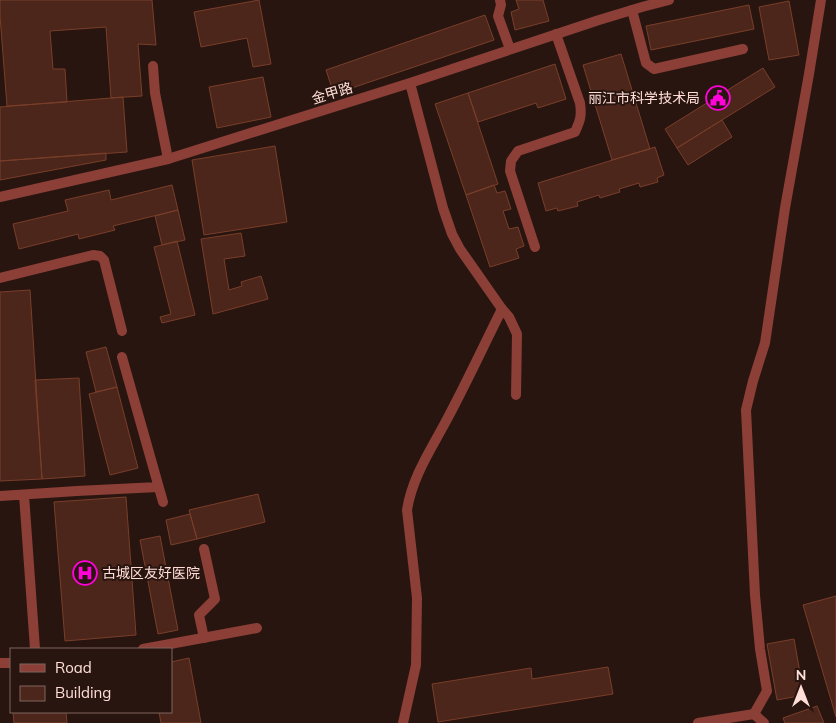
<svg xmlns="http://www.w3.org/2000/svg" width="836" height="723" viewBox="0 0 836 723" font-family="Mulish,'Noto Sans SC',sans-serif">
<rect width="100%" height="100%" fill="#29150f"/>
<path fill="#4c261a" stroke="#793e2a" d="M0,0H152L156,45L138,44L142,96L111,98L106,27L50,31L53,69H65L67,102L7,106L0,16Z
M259,0L271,64L253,67L247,38L201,47L194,12Z
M516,0H543L549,21L515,30L511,12L519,9Z
M789,1L799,55L769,60L759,7Z
M749,5L754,29L651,50L646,26Z
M485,15L494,40L334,94L326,70Z
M621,54L650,149L612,160L583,65Z
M555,64L566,99L538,108L536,103L478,122L468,93Z
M763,68L775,87L677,148L665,129Z
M263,77L271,117L217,128L209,87Z
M468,93L498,184L466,195L435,104Z
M123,97L127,152L0,161V107Z
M722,120L732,137L688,165L677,148Z
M275,146L287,222L204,235L192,160Z
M655,147L664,175L657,178L658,182L640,187L639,183L619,189L620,192L600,198L599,195L577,202L578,206L558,211L557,208L546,211L538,183Z
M106,153V160L0,180V161Z
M172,185L178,210L113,226L115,230L79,239L78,234L19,249L13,224L68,211L65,200L109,190L111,200Z
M494,185L497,193L505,191L511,209L503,211L509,229L518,227L524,246L516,249L519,258L490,267L466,195Z
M178,210L185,240L162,245L155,216Z
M241,233L245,256L224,259L229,290L242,286L241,282L261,276L268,299L213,314L201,239Z
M177,241L195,315L162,323L160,317L171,314L154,247Z
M30,290L42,479L0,481V292Z
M106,347L117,387L96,392L86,352Z
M79,378L85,476L42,479L35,380Z
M117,387L138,468L110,475L89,394Z
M258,494L265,522L197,539L189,510Z
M126,497L136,635L65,641L54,502Z
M190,514L197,539L171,545L166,520Z
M160,536L178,630L158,634L140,540Z
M836,596V717L803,605Z
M794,639L804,695L777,700L767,644Z
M189,658L201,723H161L159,712H171V662Z
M608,667L613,694L438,722L432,684L531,668L532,679Z
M817,706L824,723H785L783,718Z
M13,712H66L67,723H14Z"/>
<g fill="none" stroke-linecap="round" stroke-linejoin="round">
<path stroke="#8b3f37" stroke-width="10" d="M500,0L501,5L498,16L510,49
M632,10L646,63L654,69L743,49
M153,66L155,93L168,159
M535,247L510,171L511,161L518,151L575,132C580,121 582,116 580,103L556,34
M0,278L93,255L100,256L104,260L122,331
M502,309L509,317L517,334L516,395
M122,357L163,502
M24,495L35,649
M0,496L77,491L158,487
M204,638L199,615L215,599L204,549"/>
<path stroke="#8b3f37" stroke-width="10" d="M698,723L754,714"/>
<path stroke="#8b3f37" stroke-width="10" d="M0,197L168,159L410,83L599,20L642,7L669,0
M143,649L257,628
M0,663H11
M403,723L416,665L417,598L407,510C412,478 430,451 445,423C465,386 483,347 502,309L460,249L452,234L443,208L410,83
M764,723L754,714L767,691L760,649L755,595L746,410L753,381L765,343L785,208L809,74L821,0"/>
</g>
<defs>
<g id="civic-ring" transform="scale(1.25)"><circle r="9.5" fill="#29150f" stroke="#ff03d9" stroke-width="1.5"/><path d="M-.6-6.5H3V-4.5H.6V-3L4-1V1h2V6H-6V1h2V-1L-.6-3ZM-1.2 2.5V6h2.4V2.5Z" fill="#ff03d9"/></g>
<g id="hospital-ring" transform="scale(1.25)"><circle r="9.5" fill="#29150f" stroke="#ff03d9" stroke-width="1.5"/><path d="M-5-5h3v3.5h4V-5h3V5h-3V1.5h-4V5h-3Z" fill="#ff03d9"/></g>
</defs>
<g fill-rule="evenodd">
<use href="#civic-ring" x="718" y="98"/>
<use href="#hospital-ring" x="85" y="573"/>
</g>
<g text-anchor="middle" stroke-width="4" stroke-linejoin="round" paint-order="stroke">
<g font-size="14" fill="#ffded7" stroke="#29150f">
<text transform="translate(332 93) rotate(-17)" y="5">金甲路</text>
</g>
<g font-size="14" fill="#ffded7" stroke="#29150f" text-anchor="end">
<text x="700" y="103">丽江市科学技术局</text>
<text x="102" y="578" text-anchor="start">古城区友好医院</text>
</g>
</g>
<rect x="10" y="648" width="162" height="65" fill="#29150f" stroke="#7f655f"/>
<rect x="20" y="664" width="25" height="8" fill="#8b3f37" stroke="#7f655f"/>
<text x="55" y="673" font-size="15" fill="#ffded7">Road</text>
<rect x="20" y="686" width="25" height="15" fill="#4c261a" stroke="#7f655f"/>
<text x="55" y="698" font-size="15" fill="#ffded7">Building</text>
<g transform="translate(801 688)" stroke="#29150f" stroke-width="4" paint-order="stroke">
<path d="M0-4L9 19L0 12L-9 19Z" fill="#ffded7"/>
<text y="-8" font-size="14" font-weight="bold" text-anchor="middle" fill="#ffded7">N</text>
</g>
</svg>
